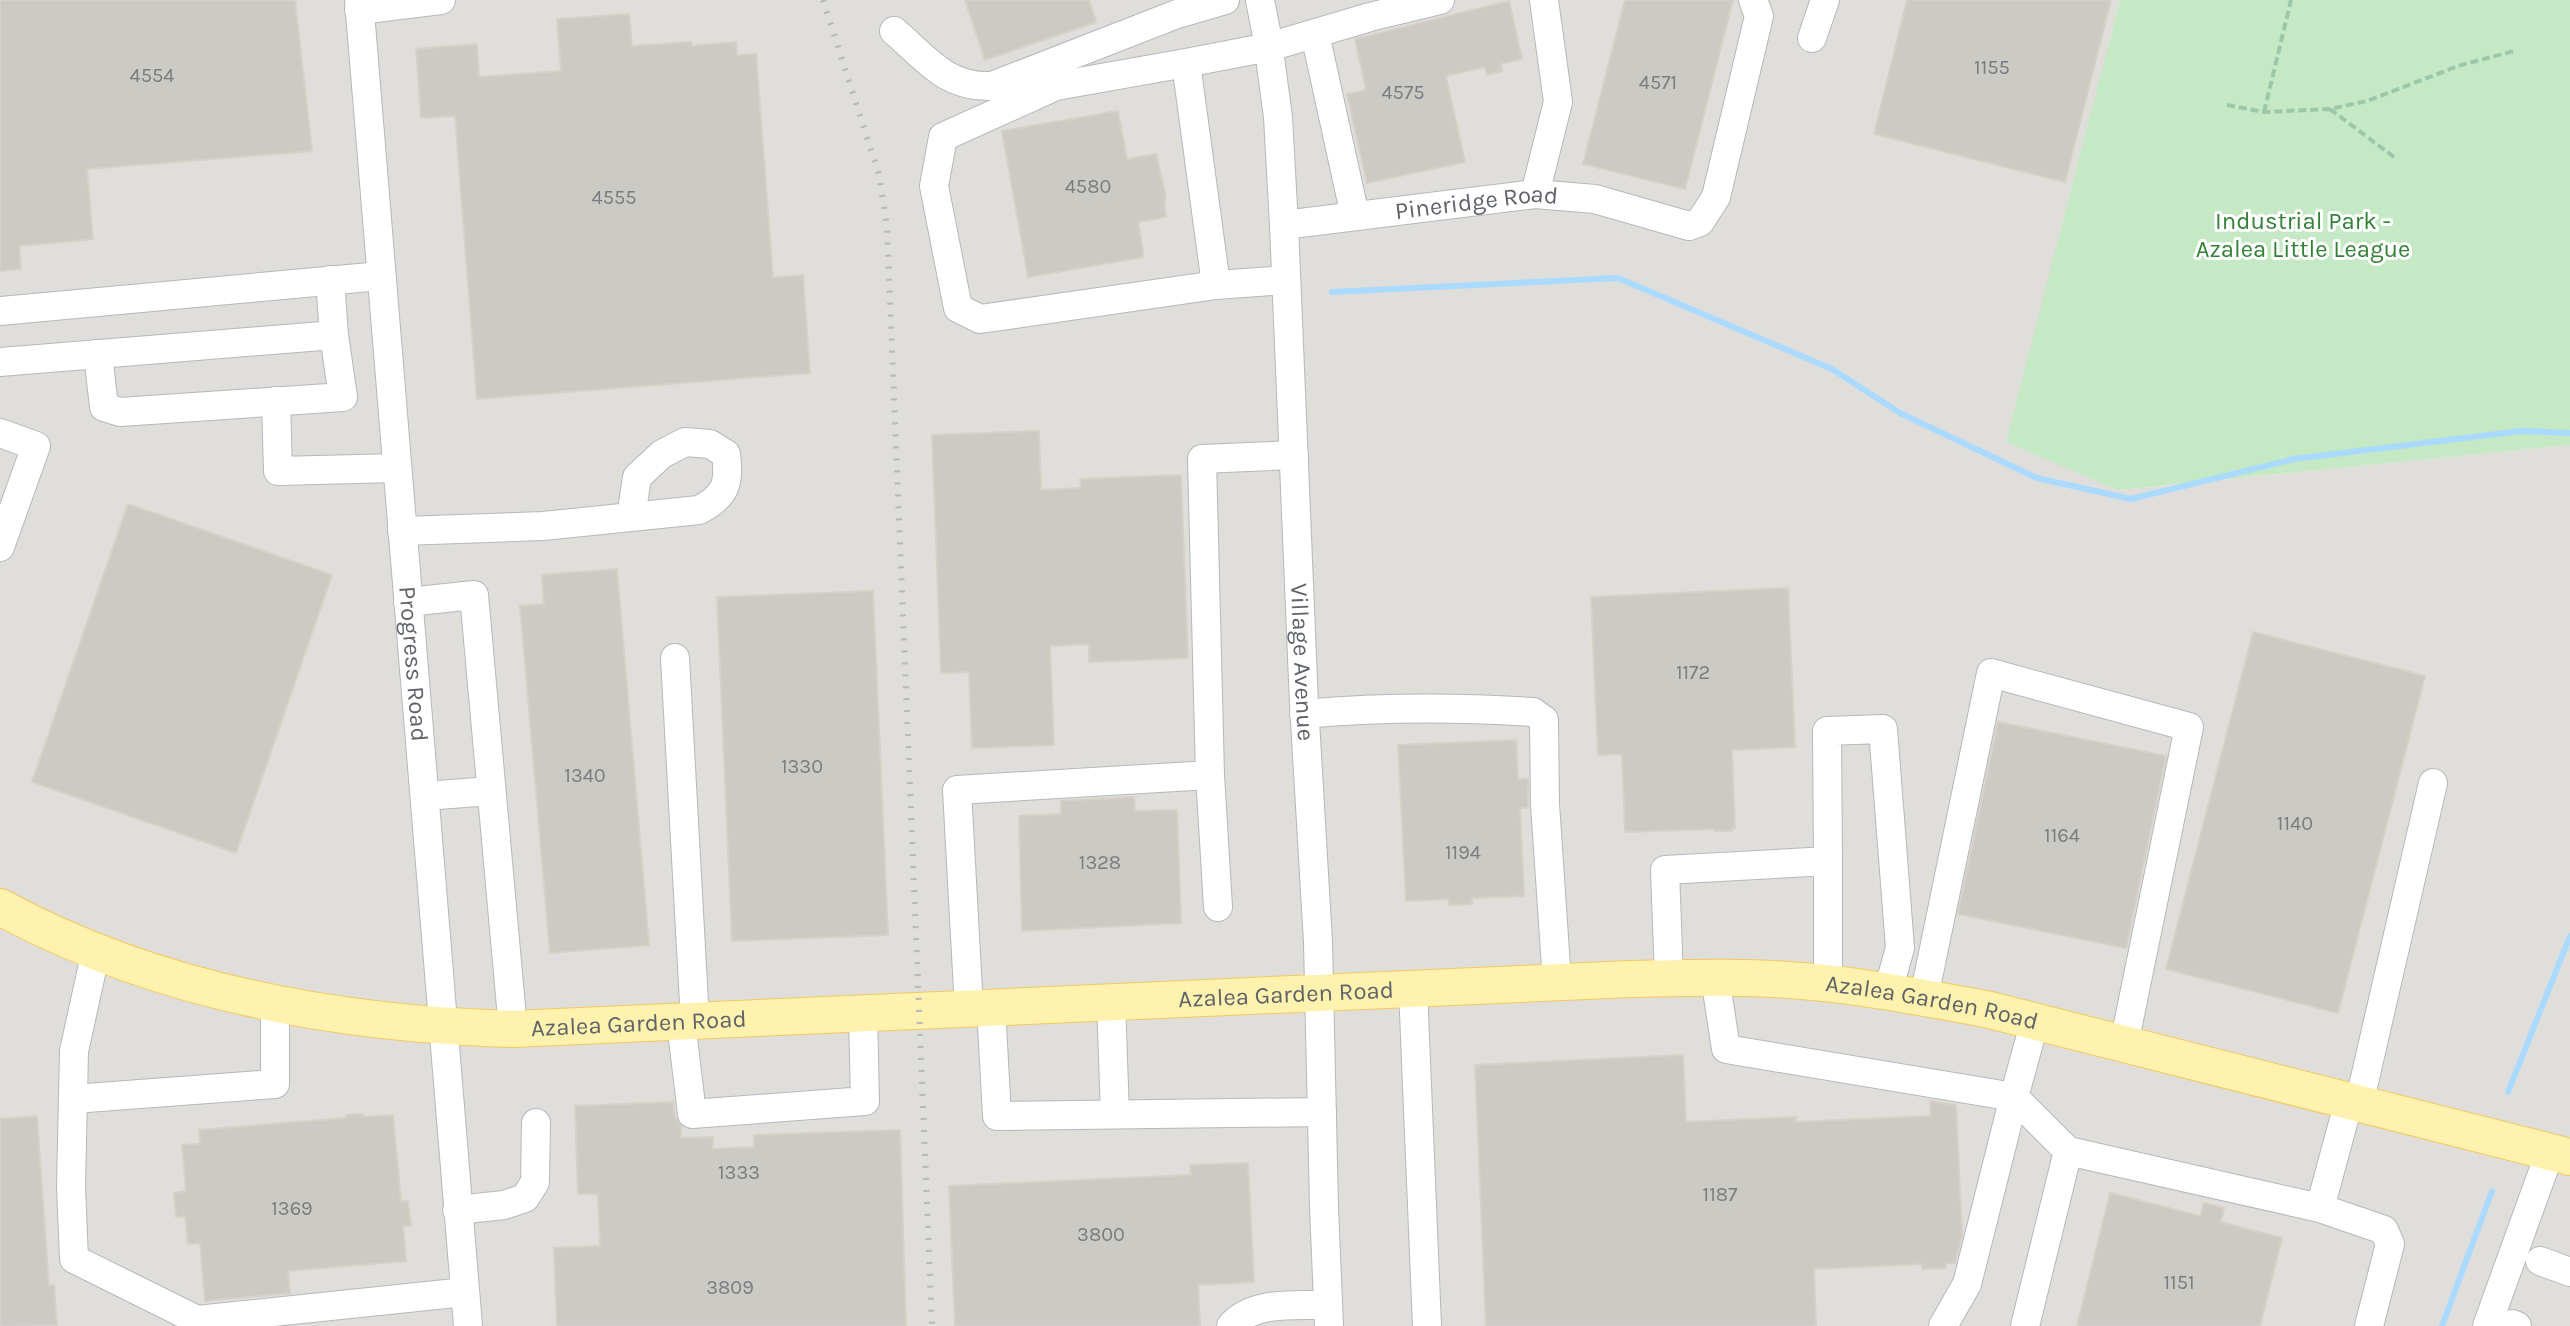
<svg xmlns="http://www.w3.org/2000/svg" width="2570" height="1326" viewBox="0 0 2570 1326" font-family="Karla,sans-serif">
<rect width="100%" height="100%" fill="#f1efe8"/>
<path fill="#e0deda" d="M0,0H2120L2007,442L2119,490L2570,445V1326H0Z"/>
<path fill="#c5e8c5" d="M2120,0H2570V445L2118,490L2006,442Z"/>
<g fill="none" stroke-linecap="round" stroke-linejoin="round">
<path stroke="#aadaff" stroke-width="6" d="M1332,292L1618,278L1832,369L1900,413L2037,478L2131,499L2294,459L2521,431L2570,433
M2508,1092L2570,936
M2442,1326L2492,1191"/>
</g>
<path fill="#cccac5" stroke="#d6d1c6" stroke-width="2" d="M0,0H295L312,151L87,169L93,239L19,246L21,269L0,271Z
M965,0H1089L1096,22L985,60Z
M1625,0H1733L1685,189L1583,164Z
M1907,0H2111L2065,182L1874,134Z
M1509,1L1522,59L1501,64L1502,71L1487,75L1485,67L1446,76L1465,162L1367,183L1347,94L1366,90L1355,39Z
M629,14L632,46L691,42L692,46L736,42L737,55L756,54L773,278L803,275L810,373L477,399L455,116L421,118L416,49L477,44L479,77L561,71L557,19Z
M1118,111L1127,159L1156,154L1166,197L1164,203L1166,217L1138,222L1144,257L1028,277L1002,131Z
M1039,431L1041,490L1081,488L1080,479L1181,475L1188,658L1089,662V644L1050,646L1054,745L972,748L969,672L941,673L932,435Z
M128,504L332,575L236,853L32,782Z
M617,569L649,945L550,953L520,606L544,604L542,575Z
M1788,588L1795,747L1732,750L1735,828H1732V831H1715V829L1625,832L1622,754L1598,755L1591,597Z
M873,591L888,935L732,941L717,597Z
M2253,632L2425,676L2338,1013L2166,969Z
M1998,722L2166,756L2126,948L1958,914Z
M1516,740L1518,779H1528V808H1520L1524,896L1472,898V904L1449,905V899L1406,901L1398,745Z
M1134,797L1135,811L1177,810L1181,923L1022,931L1019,816L1061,814V801Z
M1683,1055L1686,1122L1796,1117V1122L1931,1116L1930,1101L1956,1105L1962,1236L1955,1263H1946V1268L1922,1269V1264L1814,1269L1816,1326H1486L1475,1065Z
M673,1102L675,1117L681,1126V1138L713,1137V1149L754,1147V1135L900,1130L906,1326H557L554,1248L600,1246L598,1194H578L575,1106Z
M363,1114L364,1117L393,1115L401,1201H408L411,1226H403L406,1261L288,1271L290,1293L205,1301L200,1243L188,1244L185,1216L176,1217L174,1193L186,1191L182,1145L200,1144L199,1130L346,1118V1115Z
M37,1116L49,1286L54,1285L57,1325L0,1326V1119Z
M1248,1163L1254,1282L1198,1285L1200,1326H955L949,1186L1191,1175L1190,1165Z
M2110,1193L2200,1216L2204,1203L2224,1208L2221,1222L2282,1238L2260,1326H2077Z"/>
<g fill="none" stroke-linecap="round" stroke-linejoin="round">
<g stroke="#b5b8bc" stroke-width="30">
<g id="minor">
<path id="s1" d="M359,0L468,1326"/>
<path id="s2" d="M1260,0L1267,36L1278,117L1284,225L1304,704L1318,942L1324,1207L1329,1326"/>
<path d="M359,10L441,0"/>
<path d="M894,31C927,59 946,88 992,86L1177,14L1225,0"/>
<path d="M1315,34L1355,216"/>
<path d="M1812,38L1825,0"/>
<path d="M1186,63L1056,86L943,137L934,186L958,308L980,319L1216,285"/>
<path d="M1535,194L1558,102L1544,0"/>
<path id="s3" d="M1284,225L1535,194L1595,199L1689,226L1700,222L1716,197L1759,16L1753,0"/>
<path d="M1286,280L1216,285L1186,63L1269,47L1370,17L1440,0"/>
<path d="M0,311L381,276"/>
<path d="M98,354L104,407L120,412L343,397L334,335"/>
<path d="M0,362L334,335L330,280"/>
<path d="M276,401L278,471L397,468"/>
<path d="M0,433L36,446L0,547"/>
<path d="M402,531L543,526L699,510C726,496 730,483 726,454L710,444L685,442L662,454L637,477L631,517"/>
<path d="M408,602L474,595L513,1029"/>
<path d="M675,658L695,1021"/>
<path d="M1304,714C1383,707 1455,707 1533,712L1544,720L1545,804L1557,982"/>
<path d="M1210,775L1218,907"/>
<path d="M425,796L491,791"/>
<path d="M1828,861L1827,731L1883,729L1900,948L1888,991"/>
<path d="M96,951L74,1051L71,1187L74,1259L197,1320L465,1292"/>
<path d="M1715,977L1726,1049L2014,1097L1967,1284L1943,1326"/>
<path d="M1669,978L1665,870L1828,861V984"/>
<path d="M1413,989L1427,1326"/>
<path d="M1924,997L1991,673L2189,727L2124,1044"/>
<path d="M1111,1002L1115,1114"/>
<path d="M991,1007L997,1116L1322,1112"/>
<path d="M969,1009L957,790L1210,775L1202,459L1294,455"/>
<path d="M2035,1021L2014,1097L2068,1151L2320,1208"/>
<path d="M681,1022L692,1114L865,1101L863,1013"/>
<path d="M73,1099L275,1084V1005"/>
<path d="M2349,1101L2320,1208L2384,1230L2390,1244L2369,1326"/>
<path d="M2359,1104L2433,783"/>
<path d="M457,1210L504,1205L525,1198L535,1182L536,1123"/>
<path d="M2540,1261L2570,1272"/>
<path d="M2512,1324L2517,1326"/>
<path d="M1231,1326C1253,1300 1297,1306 1328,1305"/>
<path d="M2025,1326L2068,1151"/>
<path d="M2487,1326L2550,1152"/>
</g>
</g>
<g stroke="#f2c960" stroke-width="38">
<g id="major">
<path id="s4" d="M0,907C157,992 336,1024 513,1029L1630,979C1687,978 1745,976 1803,981C1864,986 1925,998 1986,1009L2570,1157"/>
</g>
</g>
<path stroke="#9cc7a9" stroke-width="4" stroke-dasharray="8 4" stroke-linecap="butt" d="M2227,105L2264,112L2330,109L2367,101L2461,65L2514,51
M2330,109L2394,157
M2264,112L2291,0"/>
<use href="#minor" stroke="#fff" stroke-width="28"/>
<use href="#major" stroke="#fff2af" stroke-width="36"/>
<path stroke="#b6b7b8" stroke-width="6" stroke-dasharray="2 10" stroke-linecap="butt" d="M823,0L879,175L887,226L932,1326"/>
</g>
<g text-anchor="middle" stroke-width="6" stroke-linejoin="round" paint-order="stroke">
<g font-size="20" fill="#7a7d7f">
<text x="1992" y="74">1155</text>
<text x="152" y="82">4554</text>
<text x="1658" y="89">4571</text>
<text x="1403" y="99">4575</text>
<text x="1088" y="193">4580</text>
<text x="614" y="204">4555</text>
<text x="1693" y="679">1172</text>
<text x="802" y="773">1330</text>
<text x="585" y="782">1340</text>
<text x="2295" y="830">1140</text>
<text x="2062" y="842">1164</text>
<text x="1463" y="859">1194</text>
<text x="1100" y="869">1328</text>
<text x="739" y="1179">1333</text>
<text x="1720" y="1201">1187</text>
<text x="292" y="1215">1369</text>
<text x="1101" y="1241">3800</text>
<text x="2179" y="1289">1151</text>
<text x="730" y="1294">3809</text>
</g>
<g font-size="24" fill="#5f6368" stroke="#fff">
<text dy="8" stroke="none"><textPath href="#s3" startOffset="194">Pineridge Road</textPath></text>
<text dy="8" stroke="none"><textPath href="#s2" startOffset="664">Village Avenue</textPath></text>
<text dy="8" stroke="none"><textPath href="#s1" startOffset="666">Progress Road</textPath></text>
<text dy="8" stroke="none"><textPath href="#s4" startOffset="1306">Azalea Garden Road</textPath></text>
<text dy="8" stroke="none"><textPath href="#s4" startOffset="1954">Azalea Garden Road</textPath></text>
<text dy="8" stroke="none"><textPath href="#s4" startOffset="658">Azalea Garden Road</textPath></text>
</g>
<g font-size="24" fill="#348238" stroke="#fff">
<text x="2303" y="229">Industrial Park -<tspan x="2303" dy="28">Azalea Little League</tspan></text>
</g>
</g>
</svg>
